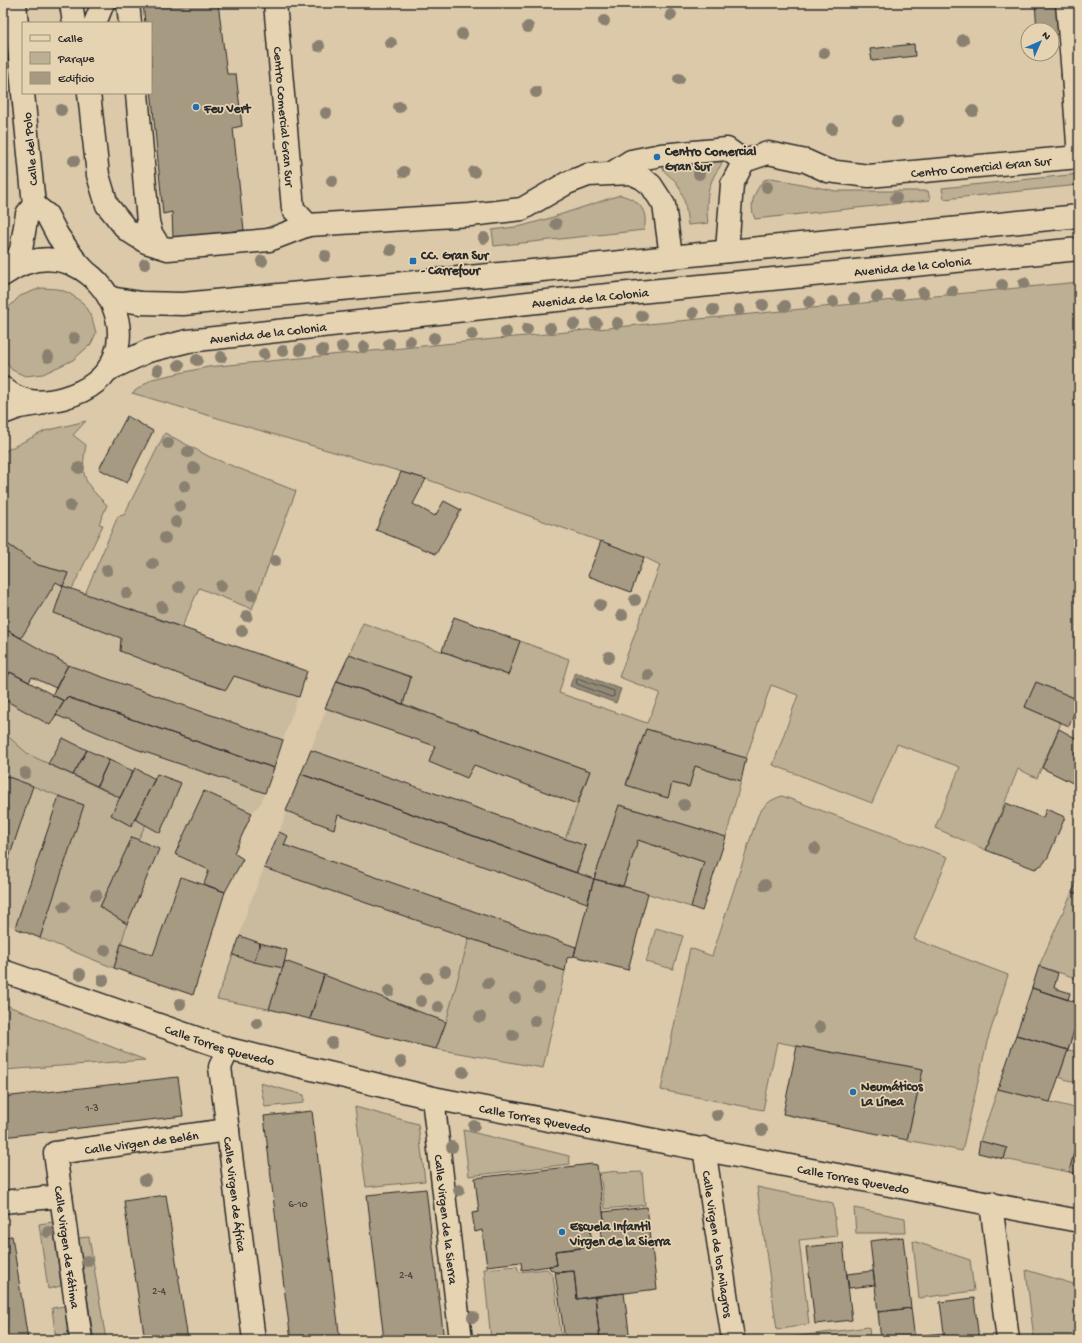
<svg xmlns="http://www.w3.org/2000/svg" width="1082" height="1343" viewBox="0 0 1082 1343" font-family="'Gochi Hand',sans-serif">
<rect width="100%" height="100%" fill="#dbc9a9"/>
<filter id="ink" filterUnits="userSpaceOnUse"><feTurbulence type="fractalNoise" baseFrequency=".025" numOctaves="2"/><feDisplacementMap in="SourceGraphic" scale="8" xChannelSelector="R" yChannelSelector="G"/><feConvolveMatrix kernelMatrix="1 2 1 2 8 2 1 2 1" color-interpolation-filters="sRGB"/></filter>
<g filter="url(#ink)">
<path fill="#cbbb9e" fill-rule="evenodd" d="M3,541L38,565L68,573L64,586L307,671L265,793L261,803L252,813L234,853L243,859L225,892L193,995L114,968L127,924L100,907L132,837L131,826L111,815L120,798L28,754L3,732ZM33,678L55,688L52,695L29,682Z
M337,681L590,771L565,839L586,846L577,873L594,879L574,956L567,958L565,971L446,1022L436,1049L269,1009L283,968L233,955L249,905L279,832Z
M3,775L84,805L40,938L3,923Z"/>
<path fill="#bdaf94" stroke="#746d60" d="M721,160L722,161C721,167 718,169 715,174C706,190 706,206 708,223L688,225C686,211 685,194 676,182C672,177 665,174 663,168L665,165Z
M1079,174V185L944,199L942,188Z
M772,178L836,191H928L930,200L755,219C748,204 755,191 764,180Z
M620,195C638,199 649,210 644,230L494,246L492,230L522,226L547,219Z
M1079,282V700L1036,682L1025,707L1061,723L1037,778L1018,769L986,850L935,828L960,767L897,744L872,803L773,765L798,695L771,685L746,758L646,729L626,784L667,798L672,783L689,787L695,766L741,781L726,837L620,805L594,879L577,873L586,846L565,839L590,771L403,704L411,677L349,655L363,623L508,675L520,641L569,659L559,693L647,723L660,693L619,677L660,565L644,557L426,479L132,393L152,379L208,367Z
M41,288L58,289L69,293L83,303L92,318L96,333L91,344L73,360L43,374L25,376L12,370L4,359L3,319L9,307L20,296Z
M86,421L73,435L86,445C80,477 84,483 107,505L99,524L103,525L72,589L63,586L68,573L38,565L3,541V452L45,431Z
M165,433L210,457L296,491L252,609L199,588L182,627L85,594L118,516L124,515Z
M3,732L28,754L120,798L112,815L131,826L135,819L146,824L138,840L132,838L100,907L127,924L114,968L40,938L83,805L3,775L7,763L3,760Z
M782,796L948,857L914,939L1008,975L987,1042L962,1151L907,1140L923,1069L777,1042L763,1110L661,1090L690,948L712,956L758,815C765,804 770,800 782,796Z
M638,840L704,862L691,907L623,886Z
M1072,892L1079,894V979L1039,966Z
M656,928L683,936L673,969L646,962Z
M469,938L565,971L543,1068L436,1049L446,1022Z
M233,955L283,968L269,1009L217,999Z
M3,1004L145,1060L3,1070Z
M1068,1050L1079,1052V1084L1059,1077Z
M260,1083L304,1095V1103L265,1107Z
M998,1089L1079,1109V1133L1069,1172L1004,1159L1007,1148L980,1141Z
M355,1107L418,1124L425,1181L366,1187Z
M463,1130L569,1156L570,1164L469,1176Z
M618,1171V1173L642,1172L645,1205L605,1209L600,1173Z
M757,1187L833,1203L837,1236L799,1240L809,1324L777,1330Z
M854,1208L905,1218L906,1233H856Z
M53,1222L61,1286L48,1289L39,1224Z
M89,1237L106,1340H94L78,1238Z
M913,1241L970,1260L974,1291L919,1298Z
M517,1266L519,1272L547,1269L553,1276L562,1340H491L484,1269Z
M1026,1270L1077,1285L1079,1303V1340H1034Z
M65,1306L69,1340H56L52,1308Z
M869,1327L870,1340L776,1339Z"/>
<path fill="#928976" stroke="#696358" d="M575,672L621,689L616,703L570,686Z"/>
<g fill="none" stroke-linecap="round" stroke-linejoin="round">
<path stroke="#545149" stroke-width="1" d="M577,678L614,691V696L611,697L577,684Z"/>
</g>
<path fill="#a79a83" stroke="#2b2b2b" d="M143,3H218L227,74H236L242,126L233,128L244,230L173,238L172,212L163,214L151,88V23H145Z
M1035,3H1079V28L1052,36V30H1037Z
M914,44L915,56L872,61L870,49Z
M127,416L153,431L127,483L99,469Z
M401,472L426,479L413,504L435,516L444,501L461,510L436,554L376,530Z
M3,541L38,565L68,573L63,586L56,582L21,638L3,628Z
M601,541L644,557L631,592L588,576Z
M63,586L307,671L299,697L234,676L226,690L189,678L120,651L121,638L54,613Z
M454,617L520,641L508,675L442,651Z
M3,628L68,665L56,688L32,677L29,682L10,672L6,680L3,678Z
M349,655L411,677L403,704L337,681Z
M68,665L283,740L274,768L67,697L64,701L52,695Z
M10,672L64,701L50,725L3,699V685Z
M337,681L590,771L577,804L474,765L467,778L429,762L435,746L325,708Z
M1036,682L1079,700L1069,726L1025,707Z
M67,697L274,768L265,793L136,749L56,715Z
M646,729L746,758L741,781L695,766L689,787L672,783L668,798L626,785Z
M1059,729L1079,740V786L1042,768Z
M63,738L87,750L73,775L48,764Z
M87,750L109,760L97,786L73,775Z
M311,750L586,846L576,873L301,774Z
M109,760L133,771L120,798L97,786Z
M135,768L155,779L131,826L111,815Z
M157,774L181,783L160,833L135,819Z
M301,774L594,879L587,903L338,815L334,829L286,811Z
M3,775L33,786L3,876Z
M204,791L252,813L234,853L243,859L225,892L204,884L209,870L175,854Z
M59,796L84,805L40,938L15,928Z
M1006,803L1043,818L1046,809L1065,817L1048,857L1043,864L1035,869L986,850Z
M619,805L726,837L702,911L691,907L704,862L638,840L623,886L594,879Z
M279,832L288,836L284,845L576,947L574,956L567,958L565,971L264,868Z
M132,837L159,849L127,924L100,907Z
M181,877L225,892L193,995L114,968L121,944L153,955Z
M1079,878V894L1072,892Z
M594,879L648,893L628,970L574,956Z
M240,936L260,943L254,962L233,955Z
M260,943L287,950L283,968L254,962Z
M285,961L324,975L310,1019L269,1009Z
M1039,966L1058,973L1054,988L1070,993L1068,1000L1032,988Z
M324,975L446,1022L436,1049L310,1019Z
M1032,988L1079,1003V1014L1068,1050L1016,1035Z
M1016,1035L1068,1050L1050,1102L998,1089Z
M797,1046L923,1069L907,1140L783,1114Z
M178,1077L183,1116L3,1137V1097Z
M312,1111L340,1340H291L279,1248L264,1116Z
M1079,1133V1174L1069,1172Z
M980,1141L1007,1148L1004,1159L978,1153Z
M592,1164L597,1165L605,1227L590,1229L593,1247L555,1251L557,1265L522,1270L521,1262L487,1266L482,1230L475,1232L472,1213L479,1212L475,1178Z
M426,1189L444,1340H384L367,1195Z
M166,1195L188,1340H145L130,1244L124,1201Z
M647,1207L657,1289L577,1299L574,1271L557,1273L550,1269L549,1266L557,1265L555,1251L602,1245L600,1227H605L603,1212Z
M12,1236L28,1340H3V1237Z
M903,1237L911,1308L878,1312L870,1241Z
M843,1243L852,1320L815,1324L806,1247Z
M574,1271L577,1299L595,1296L600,1340H565L555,1272Z
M873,1271L875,1285L849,1288L847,1274Z
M624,1293L630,1340H600L595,1296Z
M974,1298L979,1340H945L940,1302Z
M911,1308L915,1340H881L878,1312Z
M944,1333L945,1340H915L914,1336Z"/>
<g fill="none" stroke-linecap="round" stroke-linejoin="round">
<g stroke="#2b2b2b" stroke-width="25">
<g id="minor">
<path d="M15,3L23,91"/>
<path d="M71,3L74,23"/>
<path d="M128,3L130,23"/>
<path id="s1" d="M275,3L293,209L308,225L470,215L522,209L567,183L588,175L631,173L642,178L651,185L664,205L671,256"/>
<path d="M1067,3L1073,75"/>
<path d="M95,23L103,3"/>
<path d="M89,93L98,175L107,205L127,230L146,242L168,249L269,240L308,225"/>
<path d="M137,93L148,222L151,233L159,246"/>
<path d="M1079,157L1073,75L1079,66"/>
<path d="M612,173L631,161L661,155L727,149L744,161"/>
<path d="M34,205L47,215L58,236L74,259L85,271"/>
<path id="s2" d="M727,251L732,184L744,161L768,153L806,161L828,171L869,176L1079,157"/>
<path d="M13,268L21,250L27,214L34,205L23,93"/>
<path id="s3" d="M3,971L228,1049L433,1098L1079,1221"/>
<path id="s4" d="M228,1049L220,1067L254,1340"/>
<path id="s5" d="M433,1098L461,1340"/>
<path id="s6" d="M704,1148L733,1340"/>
<path d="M3,1202L61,1196"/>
<path d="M991,1203L1008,1340"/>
<path id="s7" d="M81,1340L55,1153L228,1130"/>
</g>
</g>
<g stroke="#2b2b2b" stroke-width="25">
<g id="major">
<path d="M3,275C94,210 178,366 63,398C40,404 22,404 3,388"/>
<path d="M110,298L141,303L183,304L532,271L1079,216"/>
<path id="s8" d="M108,370L148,351L188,341L537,302L1079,249"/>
<path d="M3,413L19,407L39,404"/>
</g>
</g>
<use href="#minor" stroke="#e6d3b1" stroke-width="22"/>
<use href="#major" stroke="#e6d3b1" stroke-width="22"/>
</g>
<g fill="#8a806f">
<circle cx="671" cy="15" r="6"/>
<circle cx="604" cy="21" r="6"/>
<circle cx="528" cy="27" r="6"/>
<circle cx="462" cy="34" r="6"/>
<circle cx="963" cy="40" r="6"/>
<circle cx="391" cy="43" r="6"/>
<circle cx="319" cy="46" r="6"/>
<circle cx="824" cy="53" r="6"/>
<circle cx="679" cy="79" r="6"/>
<circle cx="536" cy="92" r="6"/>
<circle cx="399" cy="107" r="6"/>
<circle cx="61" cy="110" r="6"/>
<circle cx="973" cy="111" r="6"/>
<circle cx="326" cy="113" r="6"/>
<circle cx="897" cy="122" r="6"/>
<circle cx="832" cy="129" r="6"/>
<circle cx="74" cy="161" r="6"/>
<circle cx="404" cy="172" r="6"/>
<circle cx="474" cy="172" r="6"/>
<circle cx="699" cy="174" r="6"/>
<circle cx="332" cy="181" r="6"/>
<circle cx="767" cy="187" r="6"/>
<circle cx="896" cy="198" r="6"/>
<circle cx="556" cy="224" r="6"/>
<circle cx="484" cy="238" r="6"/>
<circle cx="391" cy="250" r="6"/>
<circle cx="325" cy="256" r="6"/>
<circle cx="262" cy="261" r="6"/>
<circle cx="145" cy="264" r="6"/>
<circle cx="1024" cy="283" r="6"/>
<circle cx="1002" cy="285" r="6"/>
<circle cx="952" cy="291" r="6"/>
<circle cx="923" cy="293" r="6"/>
<circle cx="898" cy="295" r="6"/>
<circle cx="877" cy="297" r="6"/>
<circle cx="854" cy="299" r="6"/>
<circle cx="809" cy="302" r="6"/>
<circle cx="833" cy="302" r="6"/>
<circle cx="763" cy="305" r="6"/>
<circle cx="785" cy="306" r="6"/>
<circle cx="713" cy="310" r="6"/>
<circle cx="739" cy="310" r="6"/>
<circle cx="693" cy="313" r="6"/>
<circle cx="642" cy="316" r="6"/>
<circle cx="596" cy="323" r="6"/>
<circle cx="617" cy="323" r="6"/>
<circle cx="574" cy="324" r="6"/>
<circle cx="550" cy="328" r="6"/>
<circle cx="527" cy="329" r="6"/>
<circle cx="506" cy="332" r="6"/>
<circle cx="472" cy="334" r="6"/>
<circle cx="74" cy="338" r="6"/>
<circle cx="434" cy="338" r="6"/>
<circle cx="410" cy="341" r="6"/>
<circle cx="389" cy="344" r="6"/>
<circle cx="342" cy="347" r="6"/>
<circle cx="364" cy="347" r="6"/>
<circle cx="300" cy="350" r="6"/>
<circle cx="322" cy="350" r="6"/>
<circle cx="283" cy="351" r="6"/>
<circle cx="264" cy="354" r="6"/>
<circle cx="48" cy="357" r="6"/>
<circle cx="221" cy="357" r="6"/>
<circle cx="197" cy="360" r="6"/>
<circle cx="179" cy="365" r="6"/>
<circle cx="158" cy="370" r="6"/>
<circle cx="168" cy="443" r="6"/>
<circle cx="188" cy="452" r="6"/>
<circle cx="79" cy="468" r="6"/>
<circle cx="194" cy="468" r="6"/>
<circle cx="185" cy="486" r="6"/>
<circle cx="70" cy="506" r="6"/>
<circle cx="180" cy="506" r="6"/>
<circle cx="176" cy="522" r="6"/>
<circle cx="165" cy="538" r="6"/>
<circle cx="275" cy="561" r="6"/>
<circle cx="153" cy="564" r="6"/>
<circle cx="107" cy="570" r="6"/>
<circle cx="221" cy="586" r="6"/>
<circle cx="179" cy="587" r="6"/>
<circle cx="127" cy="593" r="6"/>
<circle cx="252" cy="595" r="6"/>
<circle cx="635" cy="600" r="6"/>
<circle cx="600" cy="605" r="6"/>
<circle cx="162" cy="607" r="6"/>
<circle cx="622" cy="615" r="6"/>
<circle cx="247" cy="616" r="6"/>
<circle cx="242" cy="631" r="6"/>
<circle cx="609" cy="657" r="6"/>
<circle cx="648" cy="675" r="6"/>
<circle cx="25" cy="773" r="6"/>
<circle cx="684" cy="805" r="6"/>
<circle cx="815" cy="849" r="6"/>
<circle cx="765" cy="885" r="6"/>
<circle cx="96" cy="895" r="6"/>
<circle cx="64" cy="907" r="6"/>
<circle cx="105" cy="950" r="6"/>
<circle cx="445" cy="971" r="6"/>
<circle cx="80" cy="974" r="6"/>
<circle cx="427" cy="978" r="6"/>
<circle cx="103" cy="980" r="6"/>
<circle cx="488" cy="983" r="6"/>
<circle cx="539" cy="988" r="6"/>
<circle cx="389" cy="991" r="6"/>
<circle cx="515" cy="998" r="6"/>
<circle cx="421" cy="1001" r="6"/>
<circle cx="180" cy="1004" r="6"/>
<circle cx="438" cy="1007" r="6"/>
<circle cx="480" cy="1017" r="6"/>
<circle cx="535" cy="1021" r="6"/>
<circle cx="257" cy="1023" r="6"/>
<circle cx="820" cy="1027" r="6"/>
<circle cx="513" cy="1035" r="6"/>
<circle cx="332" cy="1043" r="6"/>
<circle cx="401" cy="1062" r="6"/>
<circle cx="463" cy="1072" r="6"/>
<circle cx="717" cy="1115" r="6"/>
<circle cx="474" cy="1126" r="6"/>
<circle cx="762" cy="1130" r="6"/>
<circle cx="452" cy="1147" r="6"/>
<circle cx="145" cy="1180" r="6"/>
<circle cx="459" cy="1190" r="6"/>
<circle cx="48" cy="1232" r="6"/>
<circle cx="87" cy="1261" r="6"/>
<circle cx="473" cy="1317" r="6"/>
</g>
</g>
<g fill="#1f6fb2" stroke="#e6d3b1" stroke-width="1.5">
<circle cx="196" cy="107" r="4"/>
<circle cx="657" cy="157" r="4"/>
<rect x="409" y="257" width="8" height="8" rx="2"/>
<circle cx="853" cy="1092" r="4"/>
<circle cx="562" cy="1232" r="4"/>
</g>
<g text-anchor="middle" stroke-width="3.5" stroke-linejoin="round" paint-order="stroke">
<g font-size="11" fill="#4a4741">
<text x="92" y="1111">1-3</text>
<text x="298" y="1207">6-10</text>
<text x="406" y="1278">2-4</text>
<text x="159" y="1294">2-4</text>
</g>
<g font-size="13" font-weight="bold" fill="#2b2b2b" stroke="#e6d3b1" text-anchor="start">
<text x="204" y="112">Feu Vert</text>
<text x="665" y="155">Centro Comercial<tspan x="665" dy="15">Gran Sur</tspan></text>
<text x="421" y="259">CC. Gran Sur<tspan x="421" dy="15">- Carrefour</tspan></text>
<text x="861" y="1090">Neumáticos<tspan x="861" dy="15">La Línea</tspan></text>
<text x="570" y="1230">Escuela Infantil<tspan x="570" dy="15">Virgen de la Sierra</tspan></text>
</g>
<g font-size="13" fill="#2b2b2b" stroke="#e6d3b1">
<text dy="5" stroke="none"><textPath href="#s1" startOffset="114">Centro Comercial Gran Sur</textPath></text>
<text transform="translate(29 149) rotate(-95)" y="5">Calle del Polo</text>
<text dy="5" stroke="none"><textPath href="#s2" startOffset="335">Centro Comercial Gran Sur</textPath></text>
<text dy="5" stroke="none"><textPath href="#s8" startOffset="814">Avenida de la Colonia</textPath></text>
<text dy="5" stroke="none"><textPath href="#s8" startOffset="490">Avenida de la Colonia</textPath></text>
<text dy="5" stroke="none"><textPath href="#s8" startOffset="166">Avenida de la Colonia</textPath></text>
<text dy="5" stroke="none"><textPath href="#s3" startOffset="229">Calle Torres Quevedo</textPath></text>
<text dy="5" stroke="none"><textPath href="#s3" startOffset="553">Calle Torres Quevedo</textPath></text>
<text dy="5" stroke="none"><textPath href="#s7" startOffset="276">Calle Virgen de Belén</textPath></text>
<text dy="5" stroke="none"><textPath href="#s3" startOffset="877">Calle Torres Quevedo</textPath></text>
<text dy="5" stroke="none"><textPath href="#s4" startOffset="148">Calle Virgen de África</textPath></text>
<text dy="5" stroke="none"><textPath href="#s5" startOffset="122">Calle Virgen de la Sierra</textPath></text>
<text dy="5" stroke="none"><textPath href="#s6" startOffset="97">Calle Virgen de los Milagros</textPath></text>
<text transform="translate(68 1247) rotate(82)" y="5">Calle Virgen de Fátima</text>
</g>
</g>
<rect width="1082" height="1343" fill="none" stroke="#e6d3b1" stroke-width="16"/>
<rect x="8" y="8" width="1066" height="1327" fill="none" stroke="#2b2b2b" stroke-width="1.5" filter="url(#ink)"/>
<rect x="22" y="22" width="130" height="72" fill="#e6d3b1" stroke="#9b907b"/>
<rect x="30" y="35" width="20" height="6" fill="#e6d3b1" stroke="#9b907b"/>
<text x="58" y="42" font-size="12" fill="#2b2b2b">Calle</text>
<rect x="30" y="52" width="20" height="12" fill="#bdaf94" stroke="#9b907b"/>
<text x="58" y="62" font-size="12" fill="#2b2b2b">Parque</text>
<rect x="30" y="72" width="20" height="12" fill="#a79a83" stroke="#9b907b"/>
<text x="58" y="82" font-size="12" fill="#2b2b2b">Edificio</text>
<g transform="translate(1040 42) rotate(45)"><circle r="19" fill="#e6d3b1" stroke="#9b907b"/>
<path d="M0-3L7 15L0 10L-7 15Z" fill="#1f6fb2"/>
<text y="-6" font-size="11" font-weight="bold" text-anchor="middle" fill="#2b2b2b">N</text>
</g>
</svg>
